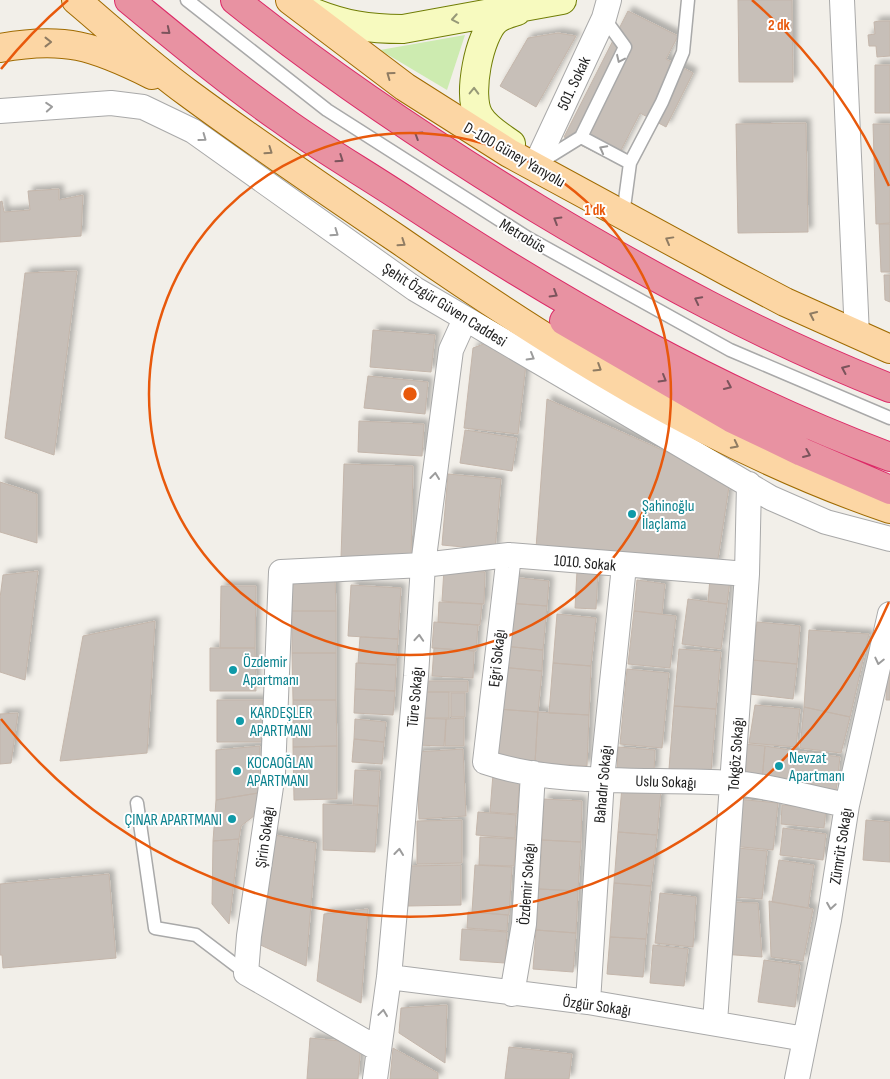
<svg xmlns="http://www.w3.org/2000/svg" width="890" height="1079" viewBox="0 0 890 1079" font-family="'Sofia Sans Condensed',sans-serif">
<defs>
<filter id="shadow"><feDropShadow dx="4.5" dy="-4.5" stdDeviation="2.5" flood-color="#0004"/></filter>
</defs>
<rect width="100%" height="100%" fill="#f2efe9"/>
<path fill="#cdebb0" d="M465,35L447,90L380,50Z"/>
<path fill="#c7bfb8" stroke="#c4b6ab" filter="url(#shadow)" d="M738,0H792L793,82H739Z
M628,11L678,36L666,59L693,73L666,127L640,113L615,162L564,137Z
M879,21H890V56L877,57L876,46H869L868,35L875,34L874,22Z
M558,33L576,36L536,107L500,86L528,38Z
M875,65H890V113H875Z
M806,123L808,232L738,233L736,124Z
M873,124H890V223L876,224Z
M59,189V200L83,195L81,236L0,242V202L2,201L4,212L30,210L28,191Z
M879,224H890V272H881Z
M77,271L54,455L5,438L25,273Z
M884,275H890V302L885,300Z
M373,330L435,335L431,372L370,367Z
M489,342L526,364L518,434L464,428L473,348Z
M368,376L428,382L425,414L364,408Z
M547,399L730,480L717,565L536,548Z
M359,421L424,424L422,456L358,452Z
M465,430L517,438L512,471L460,463Z
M344,464L413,466L411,560L341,558Z
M448,474L501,479L495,550L442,545Z
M0,482L37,494V543L0,532Z
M444,569L485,572L484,604L442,601Z
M38,571L25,680L0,672V598L3,575Z
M577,571L598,573L596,609L575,608Z
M292,575H335L336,611H292Z
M510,577L549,581L547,606L508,603Z
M710,578L730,580L727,604L708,602Z
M637,580L665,584L662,614L634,611Z
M351,585L401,588L398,639L348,636Z
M221,586H256L255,648H220Z
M688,599L727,604L721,649L682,644Z
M439,602L482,604L480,625L438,622Z
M508,603L547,606L543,650L503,646Z
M292,611H336V653H292Z
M634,611L676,616L670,668L628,664Z
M557,614L596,618L591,666L553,663Z
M155,621L147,753L60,761L83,636Z
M434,622L478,625L476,651L432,648Z
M757,622L800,626L797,664L752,660Z
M809,630L869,634L850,717L804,707Z
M360,637L398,639L396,665L358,663Z
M503,646L543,650L542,671L500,667Z
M210,648H255L256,691H210Z
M434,648L474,651L473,678L432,676Z
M679,649L721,652L716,709L674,706Z
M292,653H336V700H293Z
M752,660L797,664L793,699L750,694Z
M887,661H890V700H886Z
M356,663L396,665L395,691L355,689Z
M553,663L591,666L589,715L549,713Z
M500,667L542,671L538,712L497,709Z
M627,669L669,673L662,748L620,744Z
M426,681H468V692H426Z
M355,689L395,691L393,715L354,713Z
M418,692H449V718H418Z
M451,693H465V717H451Z
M217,700H263V742H217Z
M293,700H336L337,746L293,747Z
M755,705L800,709L796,747L749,743Z
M674,706L716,709L711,772L669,769Z
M804,707L850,717L841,753L800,748Z
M497,709L538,712L535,763L492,759Z
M538,712L589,715L587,766L535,763Z
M18,713L11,763L0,764V714Z
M416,718L446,719L444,746L415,745Z
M464,718V746H445L446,719Z
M355,719L386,722L384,742L354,739Z
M354,739L384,742L382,764L352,762Z
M744,744L765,746L762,781L740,778Z
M260,746L258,793L216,800V750Z
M337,746V799L294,800L293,747Z
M765,746L796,751L791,784L762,781Z
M618,747L655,750L654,773L617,771Z
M463,749L466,816L419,819L416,752Z
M796,751L840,757L836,791L791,784Z
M355,770L380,771L378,806L353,804Z
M493,774L520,777L517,814L490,812Z
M622,787L661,790L657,835L618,832Z
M258,793L259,812L241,826L239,839L213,841L216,800Z
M544,799L582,801L581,842L542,840Z
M736,799L778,803L773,850L732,846Z
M323,804L378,806L375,852L323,850Z
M782,805L826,809L824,828L781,824Z
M478,812L516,815L515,838L476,835Z
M462,820V863L417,864V821Z
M866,820L890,822V862L863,860Z
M783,828L826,834L823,860L780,855Z
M618,832L657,835L651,886L614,883Z
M270,834L316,843L306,966L254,942Z
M480,837L516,839L514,866L479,865Z
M239,839L229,924L212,904L213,841Z
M542,840L581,842L578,891L539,889Z
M738,848L767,851L762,899L733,897Z
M779,860L814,865L808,908L772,902Z
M461,865V905L408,906L407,866Z
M475,865L512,867L509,915L472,912Z
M109,874L116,958L3,968L2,955H0V884Z
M614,883L651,886L646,939L610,937Z
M539,889L578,891L576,933L536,930Z
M660,893L696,897L693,947L655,943Z
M769,901L813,909L803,961L771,957Z
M727,902L758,903L762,957L722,954Z
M368,909L361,1003L317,981L324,914Z
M468,912L508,915L507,931L467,928Z
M462,929L507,932L505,963L460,960Z
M536,930L576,933L573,972L533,969Z
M610,937L646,939L643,977L607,974Z
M653,945L688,949L684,986L650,983Z
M764,960L800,965L795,1007L758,1002Z
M447,1005L445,1063L399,1033L401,1008Z
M310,1038L361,1043L358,1079H307Z
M509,1047L572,1054L569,1079H505Z
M393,1048L438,1073V1079H390Z"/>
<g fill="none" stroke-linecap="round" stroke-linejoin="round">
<g stroke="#a9a9a9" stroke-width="15">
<path id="lane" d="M187,0L327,110L528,238L730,350L890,418
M581,137L625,47L604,18
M539,163L581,137L630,163L623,215
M630,163L662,102L683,52L688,0
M137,803L155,928L196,935L246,973"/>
</g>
<g stroke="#a9a9a9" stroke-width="26">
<path id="street" d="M842,0L857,335
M0,111L111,103L143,107L193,131L415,289L771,498L826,522L890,539
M535,166L604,18L609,0
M509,555L485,762C558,787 653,778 731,783C767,785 810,798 847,805
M389,977L588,1002L805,1039
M512,994L524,924L533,773
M588,1002L602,779L624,566
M715,1022L747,574L749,484
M378,1049L246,973L249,936L273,773L281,572L423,565L509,555L747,574
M375,1079L389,977L416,676L423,565L451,350L465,319
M797,1079L829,920L847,805L890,614"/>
</g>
<g stroke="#707d05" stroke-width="30">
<path id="secondary" d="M312,12C344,25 368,29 403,29L562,0
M511,144C500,136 486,128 479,116C467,96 479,35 496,20C501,16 510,13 517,11"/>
</g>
<g stroke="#a06b00" stroke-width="30">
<path id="primary" d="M76,0C113,31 149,65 188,93C257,144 328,192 399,240C552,346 713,449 890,509
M290,0L405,87L509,153L730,273L785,302L890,349
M0,48C64,36 94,46 152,75"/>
</g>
<g stroke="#dc2a67" stroke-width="30">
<path id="highway" d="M129,0C179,41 228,82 281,119C322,149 366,174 408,202C560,302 719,393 890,457
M235,0C331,77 433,145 538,209C651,277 767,340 890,388
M564,321L731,418L802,452L890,490"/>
</g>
<use href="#lane" stroke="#fff" stroke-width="12"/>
<use href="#street" stroke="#fff" stroke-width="24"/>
<use href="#secondary" stroke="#f7fabf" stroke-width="28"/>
<use href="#primary" stroke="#fcd6a4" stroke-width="28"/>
<use href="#highway" stroke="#e892a2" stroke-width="28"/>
</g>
<defs><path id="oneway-chevron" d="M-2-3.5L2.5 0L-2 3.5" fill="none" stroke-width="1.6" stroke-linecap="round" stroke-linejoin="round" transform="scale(1.25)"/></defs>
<g stroke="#979978">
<use href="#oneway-chevron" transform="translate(455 19) rotate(170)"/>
<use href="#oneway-chevron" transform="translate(474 91) rotate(-89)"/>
</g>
<g stroke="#7b545c">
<use href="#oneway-chevron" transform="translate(167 31) rotate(39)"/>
<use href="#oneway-chevron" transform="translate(418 135) rotate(-148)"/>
<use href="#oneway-chevron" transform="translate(340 159) rotate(34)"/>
<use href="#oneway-chevron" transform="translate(557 220) rotate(-149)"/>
<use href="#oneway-chevron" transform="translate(554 294) rotate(31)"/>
<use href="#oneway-chevron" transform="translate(698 300) rotate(-153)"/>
<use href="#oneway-chevron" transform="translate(845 369) rotate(-156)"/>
<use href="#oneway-chevron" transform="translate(663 379) rotate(30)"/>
<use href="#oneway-chevron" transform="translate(728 386) rotate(25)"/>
<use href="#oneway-chevron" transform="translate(807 454) rotate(23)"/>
</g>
<g stroke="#8f7c63">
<use href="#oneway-chevron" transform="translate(48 42)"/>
<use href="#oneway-chevron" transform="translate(390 75) rotate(-144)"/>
<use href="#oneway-chevron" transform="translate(269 151) rotate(35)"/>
<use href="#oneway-chevron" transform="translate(669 240) rotate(-151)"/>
<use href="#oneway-chevron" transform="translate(402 243) rotate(34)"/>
<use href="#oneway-chevron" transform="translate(813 315) rotate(-155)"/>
<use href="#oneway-chevron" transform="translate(598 368) rotate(32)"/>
<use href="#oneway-chevron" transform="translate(735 445) rotate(27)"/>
</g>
<g stroke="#9c9c9c">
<use href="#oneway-chevron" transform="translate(620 59) rotate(115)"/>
<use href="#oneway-chevron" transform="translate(49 107) rotate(-4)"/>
<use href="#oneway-chevron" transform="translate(203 138) rotate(36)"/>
<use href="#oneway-chevron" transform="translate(603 149) rotate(-152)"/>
<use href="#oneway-chevron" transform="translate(335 233) rotate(35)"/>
<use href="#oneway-chevron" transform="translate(531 357) rotate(30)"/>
<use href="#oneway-chevron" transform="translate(435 476) rotate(-83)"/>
<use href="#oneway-chevron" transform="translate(419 638) rotate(-86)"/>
<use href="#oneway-chevron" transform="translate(879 661) rotate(103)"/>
<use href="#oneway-chevron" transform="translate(399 852) rotate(-84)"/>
<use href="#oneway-chevron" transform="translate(831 906) rotate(99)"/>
<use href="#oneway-chevron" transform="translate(383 1013) rotate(-82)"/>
</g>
<g fill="none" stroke="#e8590c" stroke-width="2.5">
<circle cx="410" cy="394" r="261"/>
<path d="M889 602A522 522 0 0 1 1 719M1 69A522 522 0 0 1 68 0M752 0A522 522 0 0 1 889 186"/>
</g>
<g fill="#0f9aa8" stroke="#fff" stroke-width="2">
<circle cx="632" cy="514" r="5"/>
<circle cx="233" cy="670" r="5"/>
<circle cx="240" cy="721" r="5"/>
<circle cx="779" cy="766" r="5"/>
<circle cx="237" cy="771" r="5"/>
<circle cx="232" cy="819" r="5"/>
</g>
<g text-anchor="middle" stroke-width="4" stroke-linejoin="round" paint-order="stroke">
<g font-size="16" fill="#222" stroke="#fff">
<text transform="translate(573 83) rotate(-65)" y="6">501. Sokak</text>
<text transform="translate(515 154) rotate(30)" y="6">D-100 Güney Yanyolu</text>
<text transform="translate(523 235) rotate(31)" y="6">Metrobüs</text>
<text transform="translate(445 304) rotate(32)" y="6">Şehit Özgür Güven Caddesi</text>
<text transform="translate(585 562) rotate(5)" y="6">1010. Sokak</text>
<text transform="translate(496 658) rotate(-84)" y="6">Eğri Sokağı</text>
<text transform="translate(414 697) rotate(-85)" y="6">Türe Sokağı</text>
<text transform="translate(735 754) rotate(-86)" y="6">Tokgöz Sokağı</text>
<text transform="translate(666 781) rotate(2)" y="6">Uslu Sokağı</text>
<text transform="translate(602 784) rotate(-85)" y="6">Bahadır Sokağı</text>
<text transform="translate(264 837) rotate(-82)" y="6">Şirin Sokağı</text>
<text transform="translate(840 846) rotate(-81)" y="6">Zümrüt Sokağı</text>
<text transform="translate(526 884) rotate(-86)" y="6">Özdemir Sokağı</text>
<text transform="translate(597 1005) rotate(8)" y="6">Özgür Sokağı</text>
</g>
<g font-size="16" fill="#0d838f" stroke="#fff" text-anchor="start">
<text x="642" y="511">Şahinoğlu<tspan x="642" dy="18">İlaçlama</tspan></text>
<text x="243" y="667">Özdemir<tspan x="243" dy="18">Apartmanı</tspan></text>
<text x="250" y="718">KARDEŞLER<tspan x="250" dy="18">APARTMANI</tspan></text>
<text x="789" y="763">Nevzat<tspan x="789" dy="18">Apartmanı</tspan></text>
<text x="247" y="768">KOCAOĞLAN<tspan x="247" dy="18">APARTMANI</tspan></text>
<text x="222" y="825" text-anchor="end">ÇINAR APARTMANI</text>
</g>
</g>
<circle cx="410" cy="394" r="8" fill="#e8590c" stroke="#fff" stroke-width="2.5"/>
<g font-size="15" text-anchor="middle" font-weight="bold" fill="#e8590c" stroke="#fff" stroke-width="4" stroke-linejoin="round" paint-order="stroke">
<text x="779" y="30">2 dk</text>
<text x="595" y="215">1 dk</text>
</g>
</svg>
